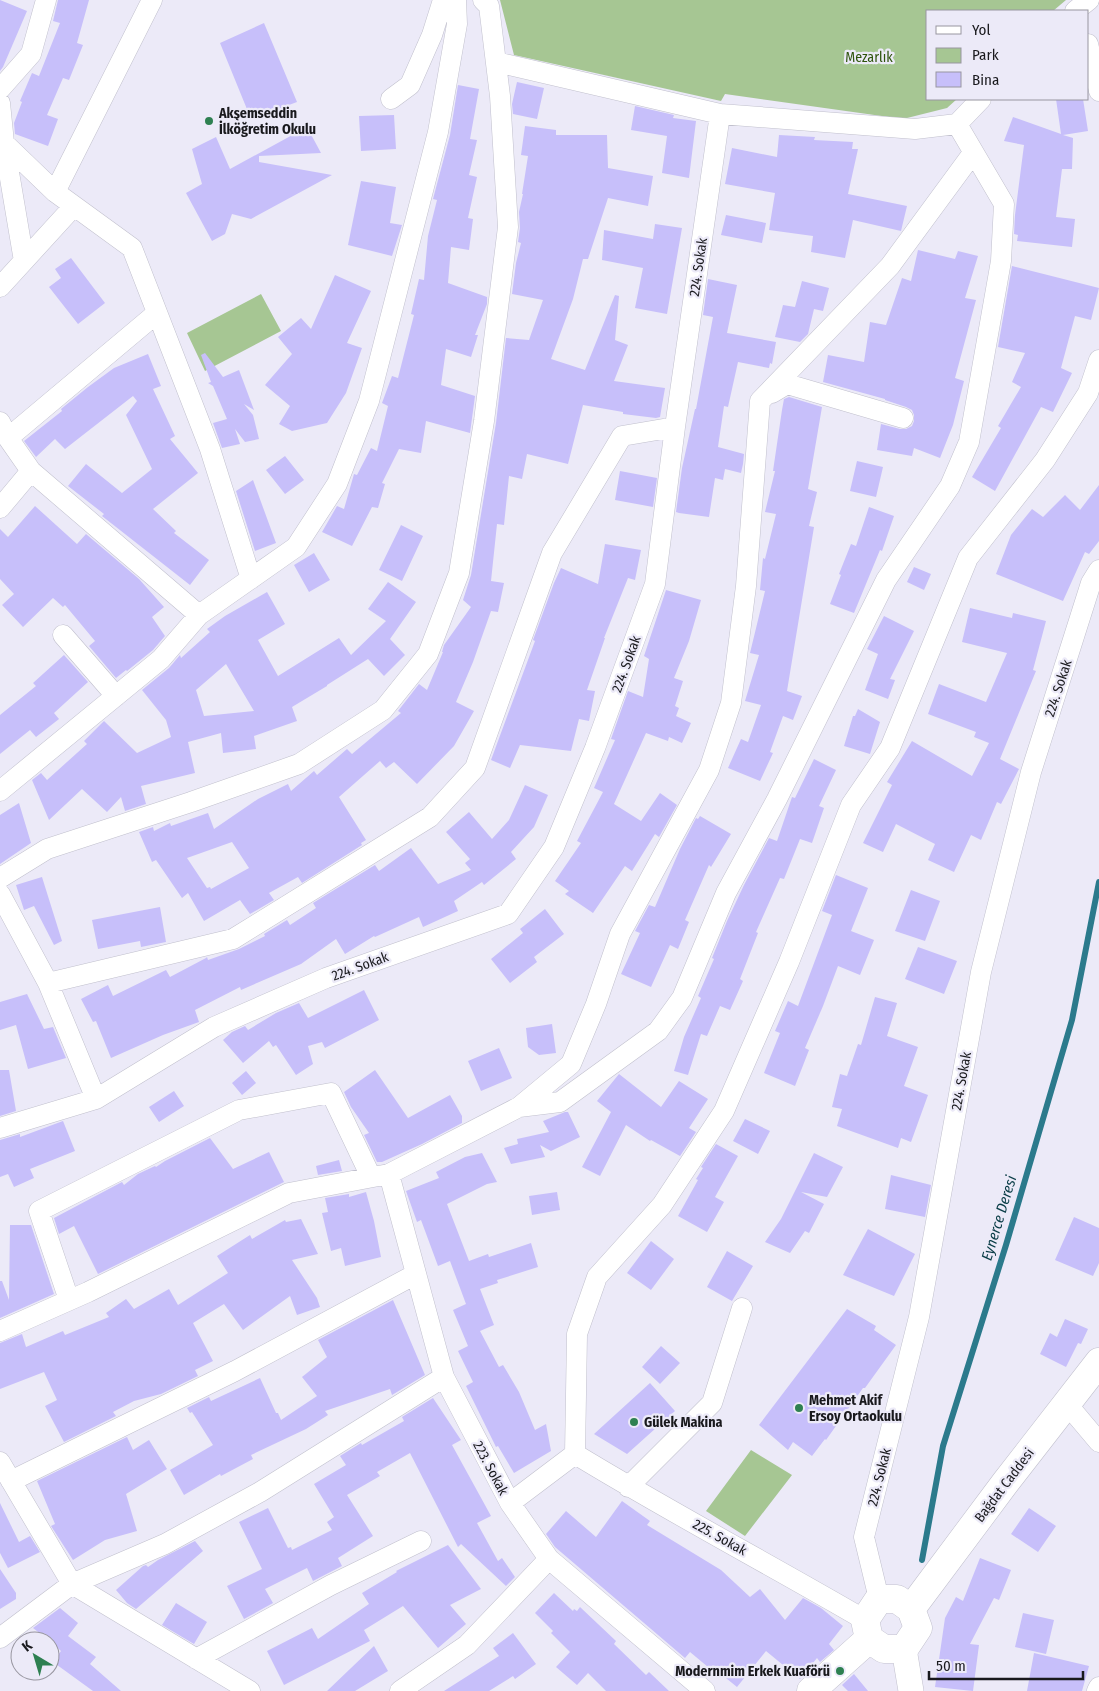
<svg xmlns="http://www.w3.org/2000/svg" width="1099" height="1691" viewBox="0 0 1099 1691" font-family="'Fira Sans Condensed',sans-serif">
<rect width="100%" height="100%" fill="#eceaf8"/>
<path fill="#a6c693" d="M500,0H1066L1053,11H928V99H957L947,108L903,119L725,94L721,101L514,55Z
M261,294L281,331L205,371L187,333Z
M751,1450L792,1475L745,1536L706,1511Z"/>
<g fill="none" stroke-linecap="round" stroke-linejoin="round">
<path stroke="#2b7a8c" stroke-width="6" d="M922,1560L943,1446L1006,1245L1072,1020L1099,882"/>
</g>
<path fill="#c7bffa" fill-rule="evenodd" d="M0,0L27,11L3,67L0,71Z
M58,0H89L77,43L83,45L69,80L63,78L47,115L58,119L48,146L15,134L14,123L22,102L20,101L32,73L39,76L60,23L53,21Z
M264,23L297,102L251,119L220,43Z
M517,82L544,88L537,119L513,114L512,104Z
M458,85L479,89L470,139L477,140L469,175L477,177L468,218L473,219L469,250L451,247L448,283L487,297V304L475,335H478L471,357L446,349L441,385L475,396L470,433L426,421L421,453L399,449L382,483L385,484L378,508L372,507L352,546L322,532L337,506L344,509L354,474L357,475L371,448L377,451L388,406L382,403L392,376L398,378L414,315L411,314L419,279L424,280L428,236L437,200L433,199L450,135Z
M1056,99H1083L1088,131L1063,135L1073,138L1072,169H1062L1056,217L1075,219L1072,247L1017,241L1018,235L1014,234L1015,215L1024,145L1004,141L1013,117L1061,134Z
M635,106L674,115L673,118L696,121L689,178L662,173L667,136L631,130Z
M394,115L396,149L361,151L359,116Z
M525,126L556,130V135H607L608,168L653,176L648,206L608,198L588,259H583L573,299L551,359L585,370L615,295L619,296L615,340L628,345L614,381L665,388L660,417L656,418L623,414V412L583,405L568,464L527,454L522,479L509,476L504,525L497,524L491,581L504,583L498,612L491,611L473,662L456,702L474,711L454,746L417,784L394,762L386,768L380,761L339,797L366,840L361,843L362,845L302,883L298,877L269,893L274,900L250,914L240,900L204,921L188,893L182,898L156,860L152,862L139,832L153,827L154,831L170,823L171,826L208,813L214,829L258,799L288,784L291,791L314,771L317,775L347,749L352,754L401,713L398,711L419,684L427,690L443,652H442L444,645L471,607L463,600L471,575L496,423L506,338L529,340L543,300L512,294L516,263L521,243L518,242L520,228L519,212L523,194H522L528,156L521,155ZM232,842L249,868L211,889L210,887L207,888L187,858Z
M307,127L321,153L259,156V162L332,175L251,219L232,214L225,234L212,241L186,193L202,184L192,149L216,137L230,169Z
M779,135L815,137L814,140L853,142L852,149H858L848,194L907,206L901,231L853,220L845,258L811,252L813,236L769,230L775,193L725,184L732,148L777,157Z
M361,181L396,187L390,223L402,225L392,256L348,245Z
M726,215L766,223L762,243L721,235Z
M655,224L682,228L667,314L635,308L643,268L602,260L604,230L653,239Z
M918,250L955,259L958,251L978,256L965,298L976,300L955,378L964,381L953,425L940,458L914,448L912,456L877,450L881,424L900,429H906L912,426L914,421V415L912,410L906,407L885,400V399L823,382L828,355L864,362L870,322L886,325L902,278L911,281Z
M71,258L105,303L78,324L49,287L61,278L55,269Z
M1012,266L1099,288L1091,320L1075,316L1061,368L1072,373L1053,412L1041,407L995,491L972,477L1001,428L998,426L1021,387L1012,382L1025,353L998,347Z
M335,275L371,291L347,343L362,348L346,393L327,423L292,431L279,424L290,406L265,385L292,354L278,337L301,318L311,329Z
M708,279L737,285L727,333L776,342L772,364L770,363L769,368L738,362L728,407L724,406L718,447L744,454L743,464L741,473L725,469L723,480L715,478L709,517L679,513L676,512L682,468L695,409H696L713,317L703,315Z
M802,281L829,288L823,311L814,309L808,334L800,342L775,337L783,305L795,307Z
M205,353L223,377L239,370L254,410L244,404L253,415L259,439L245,442L235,429L240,444L222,448L213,423L227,419L213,386L208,383L211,382L201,355Z
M148,354L161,386L153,389L175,436L170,439L198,473L153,509L176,531L174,533L209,560L190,585L102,516L104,514L68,486L86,464L122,493L152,469L126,415L137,401L133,396L65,449L55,439L36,457L24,441L62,411L61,409L88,387L114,368Z
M789,397L822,407L808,489L817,492L809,526L814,527L787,691L802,696L793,720L783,716L770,752L773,753L760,781L728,768L741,739L748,742L761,705L745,701L759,655L750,653L765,591L760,590L763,558L765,559L776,514L765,512L775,471H773L782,410L784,399Z
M285,456L304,480L285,494L266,470Z
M857,461L883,467L876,497L850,491Z
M620,471L657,478L653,507L615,500Z
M253,480L276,543L255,551L236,491Z
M1099,485V541L1089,554L1085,552L1063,601L996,574L1011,535L1032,509L1043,517L1065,495L1080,510Z
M35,506L77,544L86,534L139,579L164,607L152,617L165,636L153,650L127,671L126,670L116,678L89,646L95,641L65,605L63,607L53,598L23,627L2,605L14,594L0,579V529L8,537Z
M869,507L894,516L882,551L880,550L854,613L830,604L841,575L839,574L851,544L856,546Z
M401,525L423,536L402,581L379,570Z
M605,544L641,550L635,580L628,578L604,638H605L587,690L595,691L589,721L579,719L571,751L520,745L510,768L491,760L535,641L533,640L554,583L561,568L598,584Z
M314,553L330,580L309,592L294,565Z
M914,567L931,574L924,590L907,582Z
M388,582L416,602L390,639L405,655L384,676L368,659L327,685V686L292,707L297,721L254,736L256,749L223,753L221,733L188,742L195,773L141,786L146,804L125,811L121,797L107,812L82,789L49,820L32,780L41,773L47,780L87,744L84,741L104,721L137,753L171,737L166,720L142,690L169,668L180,655L181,658L210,632L207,629L225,616L267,592L285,624L258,640L278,676L339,638L351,655L386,621L368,609ZM226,664L254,711L204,716L196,690Z
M666,590L701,600L689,641L674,678L683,681L675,706L679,708L676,716L691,723L682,743L669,737L668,741L646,733L614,804L641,821L660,793L677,805L659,837L655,834L632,871L625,866L593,913L565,894L569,891L555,881L581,843L577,841L603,792L594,788L615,740L611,739L628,691L643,697L649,659L644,656Z
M970,608L1012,618L1013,613L1046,621L1033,670L1036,671L1000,759L1019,769L1001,804L997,802L981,840L971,835L954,872L928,860L935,844L896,824L883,852L863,843L892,785L887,782L912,741L972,776L989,743L974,737L976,732L928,714L939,684L986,702L1007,653L962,642Z
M884,616L914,631L890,679L895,680L888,699L865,690L878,654L867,649Z
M64,655L88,682L54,713L59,719L36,737L30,730L0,754V715L36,686L33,683Z
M858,709L880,722L870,754L844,746L853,716H855Z
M814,759L836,770L819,806L824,808L812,843L800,839L784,879L780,878L756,932L758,933L740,979L743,981L730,1010L720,1006L707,1036L701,1034L688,1075L674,1071L684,1037L701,998L698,996L714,959L712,958L727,921L744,885L769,838L777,841L792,797L795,798Z
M525,785L548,795L534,827L511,852L516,859L484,885L482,882L454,901L458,911L423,927L419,917L375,937L374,936L345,954L336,939L301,964L241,990L240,987L195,1010L199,1022L163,1035L111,1058L96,1021L93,1022L81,999L108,985L113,996L166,970L170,977L206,958L207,957L208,960L239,949L265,936L264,934L287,920L290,925L316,908L313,903L375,865L379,871L411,848L438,884L471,870L465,863L470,859L446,832L469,812L492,839L509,820Z
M19,803L31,843L0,864V815Z
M700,816L731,834L711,867L709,865L685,920L689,922L678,949L670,945L651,987L621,974L640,933L635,931L649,905L655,907L680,849L696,818L698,819Z
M836,875L868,888L851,931L874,940L860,975L838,966L823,1006L805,1048L809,1050L795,1086L764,1073L780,1033L775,1031L788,1001L798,1006L832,915L822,911Z
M42,877L62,941L54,945L34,906L24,910L16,885Z
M911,890L940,901L925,941L895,931Z
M160,907L166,942L141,947L140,941L98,949L92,920Z
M545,909L564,934L534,957L537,962L510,983L491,959L523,933L520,929Z
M918,947L957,961L944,994L905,979Z
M364,990L379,1020L325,1048L322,1042L308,1046L313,1064L296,1075L276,1045L273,1047L269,1041L243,1063L223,1040L232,1032L245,1026L248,1030L276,1013L299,1003L308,1018Z
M27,994L44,1029L53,1027L66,1058L28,1069L16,1025L0,1030V1002Z
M875,997L897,1003L887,1036L918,1047L904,1086L928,1095L911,1142L901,1138L898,1148L837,1126L842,1109L832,1107L840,1074L847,1076L858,1044L861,1045Z
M552,1024L556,1053L539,1055L528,1047L526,1028Z
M499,1048L512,1078L481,1091L468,1061Z
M0,1070H9L16,1111L0,1116Z
M375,1070L408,1118L450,1095L462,1116V1123L422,1144L382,1162H377L364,1135L369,1133L351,1107L344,1092Z
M246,1071L256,1083L242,1095L232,1083Z
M619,1074L661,1107L679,1081L708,1099L689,1128L696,1132L680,1156L651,1140L650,1141L626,1125L600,1176L582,1167L611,1112L597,1101Z
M174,1091L184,1106L159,1122L149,1107Z
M565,1112H568L580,1137L551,1151L540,1145L545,1157L511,1164L504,1148L518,1144L517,1139L549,1132L543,1121Z
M745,1119L770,1131L758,1154L733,1141Z
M63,1121L75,1151L30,1169L34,1178L14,1187L8,1174L0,1177V1140L20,1134V1137Z
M210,1138L233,1169L269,1152L284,1182L98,1274L74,1226L59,1234L54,1218L122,1182L124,1185L138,1174L155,1166L156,1167L165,1161Z
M716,1144L738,1156L715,1197L724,1202L707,1232L678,1216L698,1180L696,1179L703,1168L701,1167Z
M482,1153L497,1182L487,1184L447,1204L469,1261L488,1254L489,1257L531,1243L538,1267L497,1280L498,1283L480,1289L494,1325L480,1331L499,1367L503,1365L519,1392L535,1430L546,1424L551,1451L514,1473L498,1446L496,1447L466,1386L473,1382L458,1351L468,1346L453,1310L466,1304L450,1261L438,1266L421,1220L417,1222L406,1191L439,1178L436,1172L465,1157Z
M814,1153L843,1167L827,1197L801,1192L824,1204L809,1233L805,1231L790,1253L765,1242L781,1219Z
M339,1160L342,1171L318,1175L316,1166Z
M891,1175L931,1185L925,1217L885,1209Z
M366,1192L374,1221L381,1257L345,1266L341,1248L331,1251L322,1213L328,1212L325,1198L349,1194V1197Z
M557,1192L560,1210L532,1215L529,1196Z
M1074,1217L1099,1228V1263L1093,1276L1055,1260Z
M301,1219L318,1254L292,1260L317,1298L320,1307L297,1315L290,1296L243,1330L224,1304L193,1323L213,1361L195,1370L198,1376L161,1394L134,1401L113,1412L116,1416L64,1442L45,1406L57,1400L44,1372L0,1389V1343L22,1334L26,1347L63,1331L65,1335L109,1317L106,1313L126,1299L134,1309L169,1289L178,1305L228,1273L217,1256L250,1235L252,1239L285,1220L286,1222Z
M10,1225H31L54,1294L0,1318V1281H2L9,1300Z
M868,1229L915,1254L894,1296L843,1275Z
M651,1241L674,1259L651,1290L627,1273Z
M727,1251L753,1266L732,1301L707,1287Z
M393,1300L425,1375L392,1395L390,1389L325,1411L328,1415L306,1429L251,1455L253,1459L221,1476L220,1474L184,1495L170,1470L213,1445L192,1412L190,1413L187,1408L209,1397L211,1401L260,1378L276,1413H278L281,1420L317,1396L302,1377L327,1357L318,1340Z
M847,1309L876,1326L874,1330L896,1345L865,1388H863L826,1440L825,1439L812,1456L793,1442L788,1450L759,1425Z
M1065,1319L1088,1329L1081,1344L1078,1343L1066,1367L1040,1354L1050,1333L1057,1337Z
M661,1346L680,1363L660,1384L642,1367Z
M650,1383L675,1411L627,1454L594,1434Z
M433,1398L461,1440L452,1445L491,1516L477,1523L498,1561L502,1558L515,1577L506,1586L461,1544L458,1547L410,1453L377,1472L380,1476L347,1495L373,1536L338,1558L342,1566L313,1581L307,1568L265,1589L273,1603L244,1619L227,1586L262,1569L239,1522L268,1508L288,1548L291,1547L292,1550L332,1530L327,1522L334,1517L314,1484L346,1465L340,1456L361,1443L362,1445L404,1421L402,1417Z
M127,1437L133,1450L149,1440L167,1469L126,1494L137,1531L105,1540L73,1560L51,1526L55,1524L37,1481Z
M622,1501L650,1521L647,1525L721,1570L750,1597L760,1589L785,1620L803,1598L821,1608L843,1626L829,1644L834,1650L820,1662L817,1658L800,1679L766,1651L737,1687L716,1670L714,1672L690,1652L685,1658L555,1547L546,1534L566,1511L596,1537Z
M0,1503L19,1542L30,1536L40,1552L8,1568L0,1553Z
M1029,1508L1056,1526L1038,1552L1011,1534Z
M195,1541L203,1551L136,1609L127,1603L116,1590L143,1566L146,1565L148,1567L158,1560Z
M448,1545L481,1589L450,1605L466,1624L438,1648L403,1606L364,1630L370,1641L284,1685L267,1651L312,1628L318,1639L369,1604L362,1593L397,1572L396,1571Z
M980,1558L1011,1570L999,1600L994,1598L970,1644L979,1645L973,1691L935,1687L945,1618L956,1597L963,1601Z
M0,1569L16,1593V1599L0,1609Z
M554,1593L573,1611L574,1609L577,1611L580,1607L616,1641L614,1644L646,1675L649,1672L669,1691H606L588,1673L577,1685L556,1667L570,1652L551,1633L553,1631L535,1613Z
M176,1603L207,1622L194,1644L162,1625Z
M60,1608L78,1623L68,1636L96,1657L90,1664L121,1691H93L53,1662L61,1651L50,1641L33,1628Z
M1023,1613L1054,1620L1046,1654L1015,1647Z
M513,1633L536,1664L515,1679L513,1676L489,1691H444L499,1656L493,1648Z
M374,1646L388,1671L355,1691H327Z
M1034,1653L1089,1666L1082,1691H1027Z
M854,1674L868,1691H848L842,1685Z"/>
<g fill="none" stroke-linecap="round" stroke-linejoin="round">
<g stroke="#c1c0cd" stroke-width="21">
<path id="minor" d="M1075,11L1089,0
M1088,44L1099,91
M496,62L720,114
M0,89L31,54L46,0
M391,99L410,85L432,35L443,0
M0,103L4,143L55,192L132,248L210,449L251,579
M4,143L24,261
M55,192L152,0
M0,287L74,206
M772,393L787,384L903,418
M0,422L8,438L31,471L199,615
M8,438L157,313
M0,508L31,471
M63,635L116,696
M0,791L161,659L199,615L296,547L337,484L369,401L438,132L457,24L456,0
M0,878L47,849L191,802L299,764L383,710L428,654L459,573L484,421L508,227L500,96L489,6L483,0
M0,894L48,983L96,1099
M48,983L233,939L430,817L475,768L552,553L622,436L675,427
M519,1107L560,1102L658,1031L682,998L726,893L777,799L886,580L950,486L969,442L1001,261L1004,204L957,124
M0,1128L96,1099L214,1027L326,978L508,914L554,847L595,748L655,584L675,427L720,114L915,129L957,124L981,99
M389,1174L444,1377L510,1503L549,1559L705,1691
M69,1300L39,1211L239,1110L331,1093L371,1177
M0,1331L88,1292L289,1193L389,1174L519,1107L571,1064L596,1004L620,934L709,770L731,703L746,586L760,401L890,266L973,153
M1067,1404L1099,1442
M575,1454C670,1512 769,1564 865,1620
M0,1462L72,1584L250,1691
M11,1481L235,1371L416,1274
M628,1487L712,1403L742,1308
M510,1503L575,1454L577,1334L597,1277L662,1205L724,1111L789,962L851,805L890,748L968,558L1045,460L1088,393L1099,360
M879,1599L864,1537L919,1317L981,972L1031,772L1091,583L1099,570
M0,1638L72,1584L165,1544L260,1492L444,1377
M196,1659L331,1585L421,1541
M400,1691L467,1645L549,1559
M1097,1691L1099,1687"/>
</g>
<g stroke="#c1c0cd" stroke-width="26">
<path id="tertiary" d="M904,1649L911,1691"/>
</g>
<g stroke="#c1c0cd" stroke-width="29">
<path id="secondary" d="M879,1599H897L911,1609L918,1628L904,1649H884L869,1639L865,1620Z
M911,1609L1005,1483L1099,1362
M811,1691L869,1639"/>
</g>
<use href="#minor" stroke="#fff" stroke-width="20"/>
<use href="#tertiary" stroke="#fff" stroke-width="25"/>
<use href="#secondary" stroke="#fff" stroke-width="28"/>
</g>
<g fill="#2e8051" stroke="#eceaf8" stroke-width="2">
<circle cx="209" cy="121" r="5"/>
<circle cx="799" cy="1408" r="5"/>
<circle cx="634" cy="1422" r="5"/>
<circle cx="840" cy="1671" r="5"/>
</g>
<g text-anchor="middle" stroke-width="4.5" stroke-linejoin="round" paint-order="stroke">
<g font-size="14" fill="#2d530b" stroke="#eceaf8">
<text x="869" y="62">Mezarlık</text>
</g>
<g font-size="14" font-weight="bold" fill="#19191d" stroke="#eceaf8" text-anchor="start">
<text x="219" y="118">Akşemseddin<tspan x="219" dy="16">İlköğretim Okulu</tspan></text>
<text x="809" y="1405">Mehmet Akif<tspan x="809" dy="16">Ersoy Ortaokulu</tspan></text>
<text x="644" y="1427">Gülek Makina</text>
<text x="830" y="1676" text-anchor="end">Modernmim Erkek Kuaförü</text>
</g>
<g font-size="14" fill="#19191d" stroke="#eceaf8">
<text transform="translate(698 267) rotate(-82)" y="5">224. Sokak</text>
<text transform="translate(626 664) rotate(-70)" y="5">224. Sokak</text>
<text transform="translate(1058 688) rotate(-72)" y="5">224. Sokak</text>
<text transform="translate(360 966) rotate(-20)" y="5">224. Sokak</text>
<text transform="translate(961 1081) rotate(-80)" y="5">224. Sokak</text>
<text transform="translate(491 1468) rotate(62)" y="5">223. Sokak</text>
<text transform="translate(879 1477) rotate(-76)" y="5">224. Sokak</text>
<text transform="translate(1004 1485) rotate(-53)" y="5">Bağdat Caddesi</text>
<text transform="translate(720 1537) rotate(29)" y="5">225. Sokak</text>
</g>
<g font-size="15" font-style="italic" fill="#093c46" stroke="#eceaf8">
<text transform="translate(999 1218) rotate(-73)" y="5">Eynerce Deresi</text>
</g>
</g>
<rect x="926" y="10" width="162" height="90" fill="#eceaf8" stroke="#9896a0"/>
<rect x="936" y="26" width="25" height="8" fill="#ffffff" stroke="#9896a0"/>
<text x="972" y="35" font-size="15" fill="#19191d">Yol</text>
<rect x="936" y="48" width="25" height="15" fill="#a6c693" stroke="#9896a0"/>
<text x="972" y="60" font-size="15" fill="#19191d">Park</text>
<rect x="936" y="72" width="25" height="15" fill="#c7bffa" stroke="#9896a0"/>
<text x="972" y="85" font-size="15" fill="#19191d">Bina</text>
<g transform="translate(35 1656) rotate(322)"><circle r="24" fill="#eceaf8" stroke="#9896a0"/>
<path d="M0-4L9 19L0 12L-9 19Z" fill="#2e8051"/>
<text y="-8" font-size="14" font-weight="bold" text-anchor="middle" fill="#19191d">K</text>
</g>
<path d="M929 1671v8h154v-8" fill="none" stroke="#19191d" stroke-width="2.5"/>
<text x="936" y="1671" font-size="15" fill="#19191d" stroke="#eceaf8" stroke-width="4" paint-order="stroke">50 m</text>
</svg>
